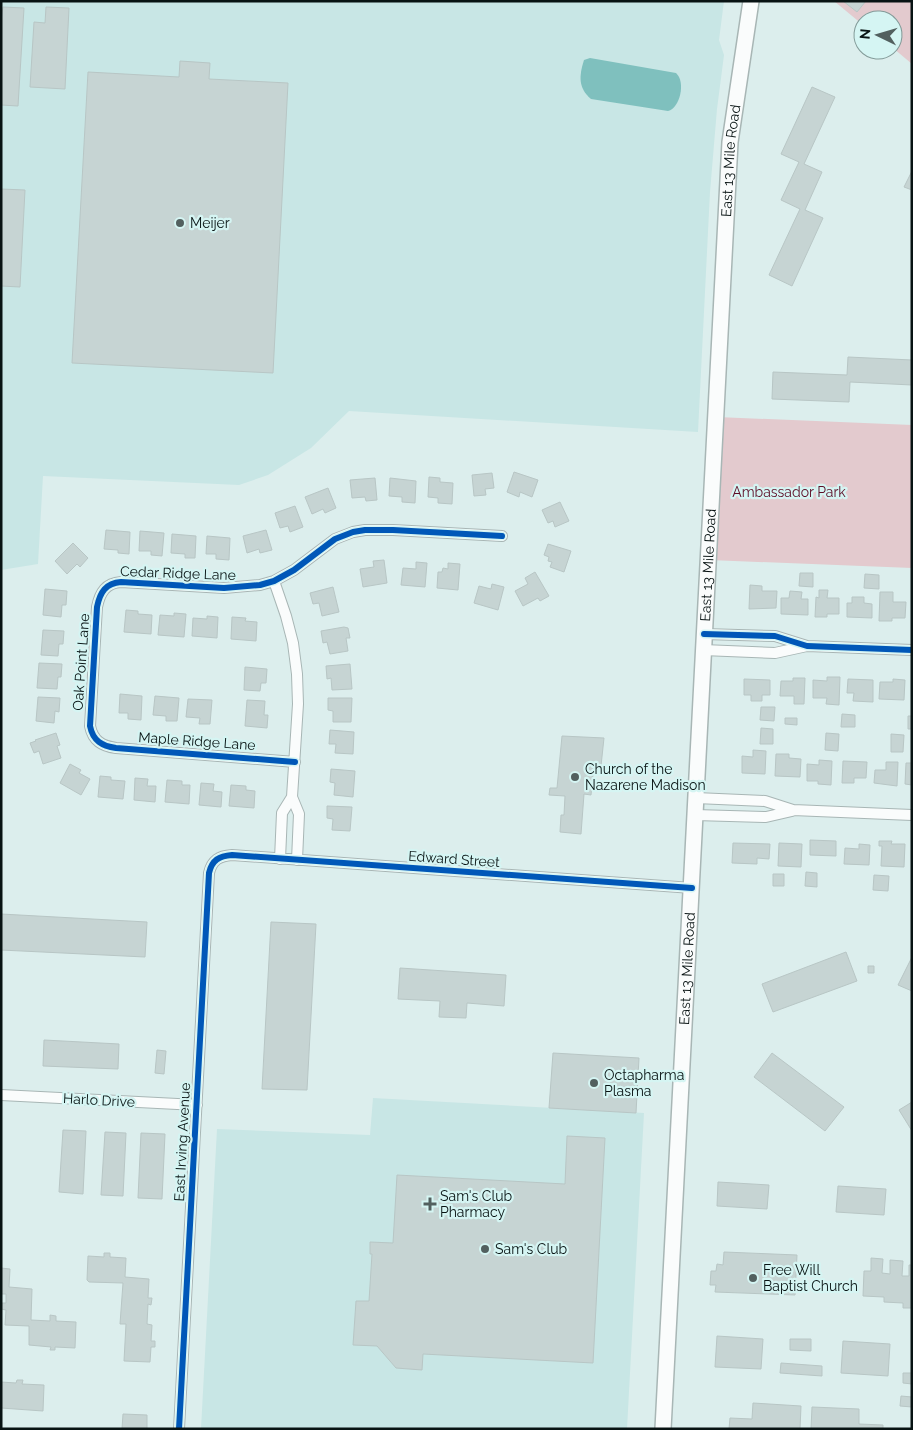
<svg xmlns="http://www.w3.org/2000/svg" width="913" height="1430" viewBox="0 0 913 1430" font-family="Raleway,sans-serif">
<rect width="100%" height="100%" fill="#dceeed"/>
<path fill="#c8e6e5" d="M1,1H724L719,40L724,55L717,109L710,192L698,432L349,411L311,448L268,475L239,485L43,476L38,564L1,570Z
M373,1098L644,1113L627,1429H201L217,1129L370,1135Z"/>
<path fill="#e3cace" d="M834,1H912V64L893,48V20H863V25Z
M717,417L912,425V568L710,560Z"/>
<path fill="#7fc0be" d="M590,58L676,73C686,82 680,108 668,111L591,99C578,88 579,76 584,60Z"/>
<path fill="#c6d4d3" stroke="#b8c6c5" d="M843,1H866L857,12Z
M3,7L24,8L18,106L1,105V20Z
M46,7L69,8L65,89L30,87L34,22L45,23Z
M180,61L210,63L209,79L288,83L273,373L72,363L88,72L179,77Z
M812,87L835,97L804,164L822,172L805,210L823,218L792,286L769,275L800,209L781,200L799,162L781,154Z
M912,171V190L904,187Z
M1,189L25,190L20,287L1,286Z
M848,357L912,360V385L850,382L849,402L772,399L773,372L847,375Z
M514,472L538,480L532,497L520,492L519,497L507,492Z
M492,473L494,488L485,489L486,495L474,496L472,475Z
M429,477L440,478V482L453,483L452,504L438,503V498L428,497Z
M375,478L377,500L366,501L365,497L352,498L350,480Z
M390,478L416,481L415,503L402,502V497L389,496Z
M328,488L336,508L325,513L323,509L312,514L305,497Z
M560,502L569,521L555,527L553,521L548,523L542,510Z
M295,506L303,527L290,532L288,526L280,528L275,513Z
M106,530L130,532L129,554L118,553V550L104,549Z
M266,530L272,550L260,553L259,549L247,553L243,536Z
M140,531L164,533L162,556L151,555V551H139Z
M172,534L196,536L195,558H185V554L171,553Z
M207,536L230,538L229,560L216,559V554H206Z
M73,543L88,558L80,567L77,564L67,574L55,561Z
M548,544L571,551L564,572L550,567L552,562L548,561L549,557L544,555Z
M384,560L387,583L363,587L360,569L374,567L373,561Z
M416,562L427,563L425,587L401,585L403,568L416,569Z
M448,563L460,564L458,590L437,588L438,572H442L443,568L448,569Z
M535,572L549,596L540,601L538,598L523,606L515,591L528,584L525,578Z
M800,573H813V587L799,586Z
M865,574L879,575V589L864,588Z
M492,584L504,587L498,610L474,603L479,586L491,589Z
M750,585L762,586V591H777L776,608L749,609Z
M333,587L339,612L322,616L319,603L313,604L310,593Z
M45,589L67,591L66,605H62L61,617L43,615Z
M819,590H828L827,598H839V614H827V617H815L816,597L819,598Z
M790,591L802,592L801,599H808V615L781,614V598H789Z
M880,592H893V602H906L905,618H892V621H879Z
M852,597H864V603L872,604V618L847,617V603H852Z
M126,610L138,611V614L152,615L151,634L124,632Z
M174,613L186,614L184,637L158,635L160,615L174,616Z
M207,616L218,617L217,638L192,636L193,618L207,619Z
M232,617L246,618L245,621L257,622L256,641L231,639Z
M344,627L348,628L350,638H346L348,651L330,654L327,642L323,643L321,631Z
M43,630L64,631L63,644H59L58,656L41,655Z
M39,663L62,664L61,677H58L57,689L37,688Z
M350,664L352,689L332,690L331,678L327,679L326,666Z
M245,667L267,669L266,683H261L260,691L244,690Z
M827,677H840L839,705L826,704L827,698H813V680L827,681Z
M793,678H805L804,704H794V696H780L781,681H793Z
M744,679L770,680V695H762V701H751V695H744Z
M848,679L873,680V702L853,701L854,693H847Z
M893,679L905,680L904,700L879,699L880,682H893Z
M120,694L142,696L141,720L128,719V713H119Z
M155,696L179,698L177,721H166V716L153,715Z
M38,697L60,698L59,712L55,711L54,723L36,721Z
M328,698H352L351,722H333V711L328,710Z
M188,699L212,700L210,724H199L200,718L186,717Z
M247,700L265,701L264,715H268L267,728L245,726Z
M761,707H775L774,721L760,720Z
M842,714L855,715V727H841Z
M908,716H912V729H908Z
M785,718H797V725L785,724Z
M761,728L773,729V744H760Z
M330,730L354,732L353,754L335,753L336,744H329Z
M56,733L60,745L57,746L61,758L43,764L39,751L34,753L30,743L36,741L35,740Z
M826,733L839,734L838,751L825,750Z
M891,734L904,735L903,752H891Z
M562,736L604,738L601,766L594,765L591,795L584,794L581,834L560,832L561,815H564L565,796L549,795L550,788H557Z
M753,750L766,751L765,774L742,773V756L753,757Z
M776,754H789V758L801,759L800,777L775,776Z
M819,760L832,761L831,785L818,784V781H807V764L819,765Z
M843,761L867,762L866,778H854V783H842Z
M886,762H898L897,786L874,783L875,770H886Z
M906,763H912V785L905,784Z
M70,764L81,770L79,773L90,779L81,795L60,783Z
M331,769L355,771L353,797L334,795L335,783L330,782Z
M100,776L111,777V780L125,781L123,799L98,797Z
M135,778L148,779L147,786H156L155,802L134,800Z
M167,780L182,781V785H190L189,804L165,802Z
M201,783L214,784L213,791L222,792L221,807L199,805Z
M231,785L246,786V790L255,791L254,808L229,806Z
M327,806L352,807L350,831L332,830L333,819L327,818Z
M810,840L836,841V856L810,855Z
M879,841H892L891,844H905L904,867L881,866L882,846H879Z
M733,843L770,844L769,859L757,858V864L732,863Z
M779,843L802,844L801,867L778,866Z
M859,844L870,845L869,865L844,864L845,848L859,849Z
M806,872L817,873V887L805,886Z
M773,874H784V886H773Z
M874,875L889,876L888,891L873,890Z
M1,914L147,922L145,957L1,950Z
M271,922L316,924L307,1090L262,1089Z
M846,952L857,981L773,1012L762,984Z
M912,957V991L898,985Z
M868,966H874V973H868Z
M400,968L506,975L504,1006L467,1003L466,1018L439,1017L440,1001L398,999Z
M44,1040L119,1044L118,1069L43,1066Z
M157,1050L166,1051L164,1074L155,1073Z
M553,1053L639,1058L636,1113L549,1108Z
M772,1053L844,1107L825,1131L754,1077Z
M912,1102V1131L899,1110Z
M63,1130L86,1131L83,1194L59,1192Z
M105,1132L126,1133L123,1196L101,1195Z
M141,1133L165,1134L162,1199L138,1198Z
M567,1136L605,1138L593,1363L423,1354L422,1370L396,1368L377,1346L353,1345L356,1301H369L372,1254H370V1242L393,1243L397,1175L565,1184Z
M718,1182L769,1185L767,1209L717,1206Z
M838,1186L886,1189L884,1215L836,1212Z
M724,1252L797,1255L795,1295L715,1292L716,1285H710L711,1271H716L717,1264L723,1265Z
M104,1253H110V1257L126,1258L125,1277L149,1279L148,1298H152L151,1305L148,1304L147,1324L152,1325L151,1341H155V1347H151L150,1362L124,1361L126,1324H120L123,1283L89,1282L87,1280L88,1256L104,1257Z
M871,1258L883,1259L882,1273L890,1274V1260L903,1261L902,1276H909V1265H912V1308H903V1303L884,1302V1297L863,1296L864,1271H871Z
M1,1268L10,1269L9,1287L32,1289L31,1320L50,1321V1315L56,1316V1321L76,1322L75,1348L55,1347V1350H50L51,1347L29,1345V1326L5,1325L6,1310L1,1309L2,1303H6V1294H1Z
M717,1336L763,1339L761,1369L715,1367Z
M790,1339H811V1351L790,1350Z
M843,1341L890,1344L888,1376L841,1373Z
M781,1363L822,1366V1376L780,1373Z
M903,1373H912V1384L903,1383Z
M17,1380H23L22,1384L44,1385L43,1411L1,1408V1382L16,1383Z
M901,1396L912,1397V1407L900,1406Z
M753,1403L801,1406L800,1429H729L730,1418L752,1419Z
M812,1407L859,1409V1424L883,1425V1429H811Z
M123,1414L147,1415V1429H122Z"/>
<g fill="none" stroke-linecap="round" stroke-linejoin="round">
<g stroke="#a8b6b5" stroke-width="12">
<path id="minor" d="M274,581L286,616L293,643L297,674L298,704L292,797L282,813L280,859
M704,634L775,636L807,646L912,650
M703,650L775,653L807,646
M295,762L116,748C102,746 93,741 90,726L97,607C100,592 106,583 121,582L224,588L260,585L274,581L294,570L335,539L353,532L365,530H393L502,536
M292,797L299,814L297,860
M696,798L765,801L793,810L912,815
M695,815L766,817L792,811
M1,1095L197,1105
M179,1429L209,873C212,860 219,856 232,855L692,888"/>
</g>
<g stroke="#a8b6b5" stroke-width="18">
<g id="secondary">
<path id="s1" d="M663,1429L730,142L751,1"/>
</g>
</g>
<use href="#minor" stroke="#fafcfc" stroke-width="10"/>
<use href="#secondary" stroke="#fafcfc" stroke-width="15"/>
<g stroke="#d5f5f3" stroke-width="9">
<path id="cycleway" d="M704,634L775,636L807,646L912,650
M295,762L116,748C102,746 93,741 90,726L97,607C100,592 106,583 121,582L224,588L260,585L274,581L294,570L335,539L353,532L365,530H393L502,536
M179,1429L209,873C212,860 219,856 232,855L692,888"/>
</g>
<use href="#cycleway" stroke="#0057b8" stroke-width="6"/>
</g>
<g fill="#52605f" stroke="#d5f5f3" stroke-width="2">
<circle cx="180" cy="223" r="5"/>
<circle cx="575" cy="777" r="5"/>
<circle cx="594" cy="1083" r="5"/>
<path d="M427.5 1196.5h5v5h5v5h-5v5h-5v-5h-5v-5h5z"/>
<circle cx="485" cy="1249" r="5"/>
<circle cx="753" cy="1278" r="5"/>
</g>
<g text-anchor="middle" stroke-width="4.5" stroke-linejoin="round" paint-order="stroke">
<g font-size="14" fill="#081313" stroke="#d5f5f3">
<text dy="5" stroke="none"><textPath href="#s1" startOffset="1270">East 13 Mile Road</textPath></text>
<text dy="5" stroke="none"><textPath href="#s1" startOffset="865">East 13 Mile Road</textPath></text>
<text transform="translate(178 573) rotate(2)" y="5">Cedar Ridge Lane</text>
<text transform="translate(81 662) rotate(-86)" y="5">Oak Point Lane</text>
<text transform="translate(197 741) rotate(4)" y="5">Maple Ridge Lane</text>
<text transform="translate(454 859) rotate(4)" y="5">Edward Street</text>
<text dy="5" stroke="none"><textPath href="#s1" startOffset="461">East 13 Mile Road</textPath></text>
<text transform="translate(99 1100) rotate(3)" y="5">Harlo Drive</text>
<text transform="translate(182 1142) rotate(-87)" y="5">East Irving Avenue</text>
</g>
<g font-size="14" fill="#081313" stroke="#d5f5f3" text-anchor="start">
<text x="190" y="228">Meijer</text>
<text x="585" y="774">Church of the<tspan x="585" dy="16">Nazarene Madison</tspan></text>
<text x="604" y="1080">Octapharma<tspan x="604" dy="16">Plasma</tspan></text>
<text x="440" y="1201">Sam's Club<tspan x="440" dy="16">Pharmacy</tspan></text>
<text x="495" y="1254">Sam's Club</text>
<text x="763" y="1275">Free Will<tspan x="763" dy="16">Baptist Church</tspan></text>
</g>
<g font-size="14" fill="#5e0d26" stroke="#d5f5f3">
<text x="789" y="497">Ambassador Park</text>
</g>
</g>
<rect width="913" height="1430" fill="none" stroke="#081313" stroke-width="5"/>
<g transform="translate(878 35) rotate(275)"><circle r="24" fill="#d5f5f3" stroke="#839b99"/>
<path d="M0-4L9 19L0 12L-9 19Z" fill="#52605f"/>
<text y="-8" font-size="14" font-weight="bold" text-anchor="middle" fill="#081313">N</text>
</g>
</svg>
